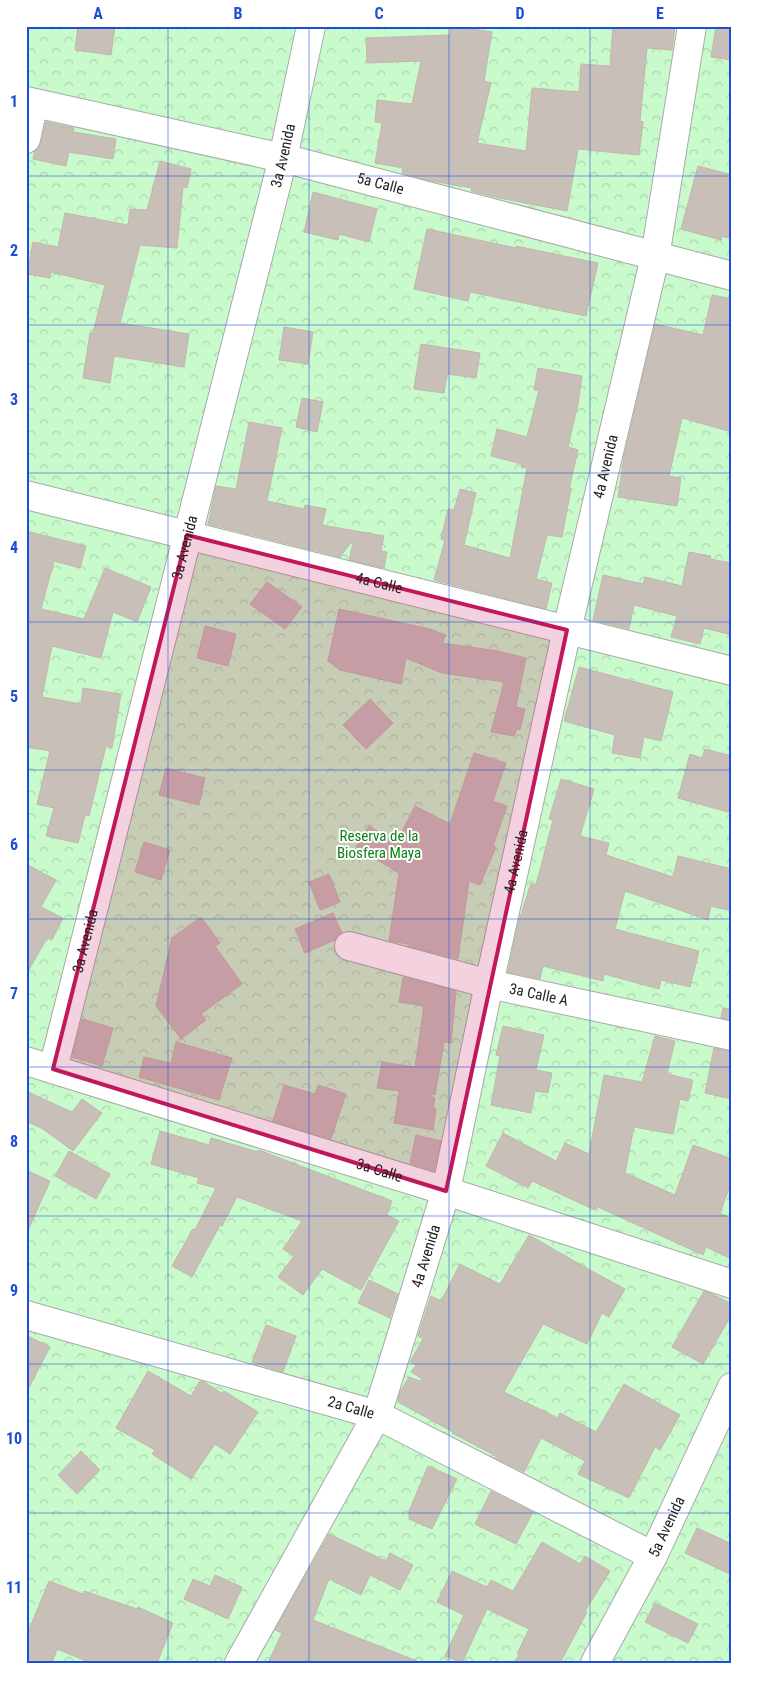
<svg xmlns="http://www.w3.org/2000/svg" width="758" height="1689" viewBox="0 0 758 1689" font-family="'Roboto Condensed',sans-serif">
<defs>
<pattern id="park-crowns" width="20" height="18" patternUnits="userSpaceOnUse" patternTransform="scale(1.25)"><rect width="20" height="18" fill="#c8facc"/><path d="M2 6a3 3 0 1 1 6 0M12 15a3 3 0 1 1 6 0" fill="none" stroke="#acd6af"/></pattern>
</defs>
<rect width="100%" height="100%" fill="#f2efe9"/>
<path fill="url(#park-crowns)" d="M26,26H732V1663H26Z"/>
<path fill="#c7bfb8" stroke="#c4b6ab" d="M78,26H115L111,55L75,50Z
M451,26L492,32L484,81L491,83L477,143L526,151L532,88L579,92L581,64L610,66L613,26H675L672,50L647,48L640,121L643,122L639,155L578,149L567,211L499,198L471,191L472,188L431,181L402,173L403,168L375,163L382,123L375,122L377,100L412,104L421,61L367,63L366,38L450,35Z
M716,26H732V60L711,57Z
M46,122L74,128L73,132L116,139L113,159L69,152L66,166L33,159L35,151L41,142Z
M160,161L191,169L187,188L183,187L177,248L140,245L120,323L189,334L184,367L114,356L110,383L83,378L90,333H93L105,285L51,272L50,278L27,274L33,242L58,247L65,213L128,225L130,209L147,210Z
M698,166L732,175V239L722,236L721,240L681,229Z
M313,192L377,209L369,242L339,234L338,240L304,232Z
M427,229L516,248V246L598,263L586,316L470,292L468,301L414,289Z
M712,295L732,299V432L682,418L669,476L681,478L677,506L618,497L624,457L655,324L703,335Z
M284,327L313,332L308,364L279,360Z
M421,344L480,353L476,378L447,374L444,393L414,389Z
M538,368L582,376L578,404L568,447L578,450L569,489H571L562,537L547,535L536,579L552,583L546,609L434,580L445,540L441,539L448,509L454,510L460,489L476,493L464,545L510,558L527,468L521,467L522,464L491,456L497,429L527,437L539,390H534Z
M302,398L323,402L317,432L296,427Z
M249,422L282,428L267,501L304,509L305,505L326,509L322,525L384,536L381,551L387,552L384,568L349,560L354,539L340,557L208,524L216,486L236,489Z
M26,531L86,546L80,568L54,561L41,609L84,619L105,568L151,587L137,622L113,612L101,658L52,646L42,697L81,704L83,688L121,694L112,748L106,746L89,816L85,815L78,843L46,836L54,808L37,804L50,751L26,747Z
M689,552L711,556L710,559L732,563V635L704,628L700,644L671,637L677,616L634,605L629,629L593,620L603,575L643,584L645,577L682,586Z
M267,582L302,607L285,629L250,604Z
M339,609L430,629L446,635L442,643L498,651L526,658L516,707L525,709L520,730L517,729L514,736L491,732L504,682L442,673L406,658L401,684L340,670L328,661Z
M205,626L236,634L228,666L197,658Z
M579,667L673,692L661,741L644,737L640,758L612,753L615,735L564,721Z
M370,699L393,723L366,749L343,725Z
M705,749L732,756V801L728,812L678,798L690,754L702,758Z
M474,753L506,763L493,801L507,806L493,846L496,847L480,885L469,881L458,959L408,946V944L389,941L399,873L356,847L369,826L396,843L415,806L450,824Z
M166,768L205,778L199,805L159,795Z
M561,779L594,789L580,836L609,843L606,855L673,877L678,856L732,869V911L711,906L708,920L625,891L615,929L699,951L690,987L661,980L659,989L604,974L603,981L543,966L540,979L508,972L518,924L531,883L536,885L553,820L549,819Z
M144,842L170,850L161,880L135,872Z
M26,864L56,880L41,907L63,918L52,940L47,938L26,975Z
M329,874L340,902L320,910L309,882Z
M333,913L342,933L335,940L305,953L295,929Z
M201,917L220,943L215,946L242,984L201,1014L206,1020L181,1039L156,1006L172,938Z
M403,977L456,991L451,1043L444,1042L435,1095L428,1094L435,1098L433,1108L436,1109L433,1130L394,1123L399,1091L377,1088L382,1062L415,1067L424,1006L399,1002Z
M723,1008L732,1009V1020L721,1018Z
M82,1019L113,1028L102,1066L72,1057Z
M503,1026L544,1035L536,1070L552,1073L548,1093L535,1091L531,1113L491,1105L500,1056L496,1055Z
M655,1036L675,1041L667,1074L693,1080L688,1101L680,1099L673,1134L634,1127L625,1173L675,1195L693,1145L732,1159V1180L720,1213L732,1219V1259L706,1247L703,1255L596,1206L595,1210L532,1181L528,1188L486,1166L503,1133L556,1161L565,1143L589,1154L604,1075L642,1082Z
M176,1042L232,1058L219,1100L139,1077L144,1057L171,1063Z
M714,1048L732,1051V1099L705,1093Z
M284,1085L315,1094L318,1085L346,1094L331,1139L273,1121Z
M26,1091L72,1112L82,1099L102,1113L73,1151L43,1129L26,1121Z
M160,1131L209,1145L211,1138L258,1152L259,1150L392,1201L387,1215L399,1221L361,1290L322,1269L303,1295L278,1277L294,1256L283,1249L302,1221L237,1197L222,1226L220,1225L192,1277L172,1266L193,1229L195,1230L216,1188L197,1183L199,1178L151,1164Z
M416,1135L441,1141L434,1171L410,1163Z
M69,1151L110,1174L96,1199L55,1176Z
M26,1170L50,1181L26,1235Z
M529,1235L588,1269L625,1289L609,1317L602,1313L587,1344L543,1324L504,1392L558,1418L560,1413L596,1432L624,1384L680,1415L660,1450L655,1447L629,1498L578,1474L585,1461L541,1438L524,1472L495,1458L496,1456L452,1433L453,1432L398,1402L400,1392L409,1377L420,1381L422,1379L411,1372L416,1365L410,1362L423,1339L418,1336L431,1296L441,1301L460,1264L500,1284Z
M369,1280L398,1294L390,1318L358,1303Z
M704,1291L714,1295L732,1304V1314L703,1364L672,1347Z
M266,1325L296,1336L283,1372L252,1362Z
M26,1335L50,1347L26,1393Z
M148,1371L191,1396L200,1381L204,1382L223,1394L224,1391L258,1412L230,1454L215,1444L191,1479L152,1454L155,1450L116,1428Z
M81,1451L100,1470L77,1494L58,1475Z
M428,1466L457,1479L432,1529L409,1519V1511Z
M491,1491L533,1512L516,1544L475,1524Z
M697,1528L732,1544V1575L685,1553Z
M329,1534L386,1561L390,1553L413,1565L400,1590L370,1575L361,1595L329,1579L313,1620L417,1661V1663H268L282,1633L275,1630Z
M542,1542L580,1564L585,1556L610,1571L585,1611L587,1612L560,1663H515L519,1655L517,1654L529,1629L487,1609L462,1663L445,1656L464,1615L437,1602L452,1571L487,1587L491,1580L513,1591Z
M215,1575L242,1587L228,1619L184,1599L193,1579L210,1586Z
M49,1581L83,1594L84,1591L137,1609L138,1607L173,1623L157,1663H91L57,1649L52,1663H26V1637Z
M655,1603L698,1624L688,1643L645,1622Z"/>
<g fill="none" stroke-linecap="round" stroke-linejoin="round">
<g stroke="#a9a9a9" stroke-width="30">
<g id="minor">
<path id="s1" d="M26,101L283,158L732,276"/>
<path d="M26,139L34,103"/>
<path id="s2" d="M26,495L732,671"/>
<path id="s3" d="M349,946L489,984L732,1036"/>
<path id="s4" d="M26,1061L446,1191L732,1284"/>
<path id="s5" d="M53,1069L283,158L311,26"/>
<path id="s6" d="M26,1315L377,1415L653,1556"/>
<path id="s7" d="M239,1663L377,1415L446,1191L489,984L567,630L655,257L692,26"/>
</g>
</g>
<g stroke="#a9a9a9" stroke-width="30">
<g id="tertiary">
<path id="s8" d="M595,1663L653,1556L732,1387"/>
</g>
</g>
<use href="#minor" stroke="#fff" stroke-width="28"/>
<use href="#tertiary" stroke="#fff" stroke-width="28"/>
</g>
<path fill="#c2185b" fill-opacity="0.2" stroke="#c2185b" stroke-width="4" stroke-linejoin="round" d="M187,535L567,630L446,1191L53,1069Z"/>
<path fill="none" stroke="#1d4ed8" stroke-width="1" stroke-opacity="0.55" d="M168,26V1663M309,26V1663M449,26V1663M590,26V1663M26,176H732M26,325H732M26,473H732M26,622H732M26,770H732M26,919H732M26,1067H732M26,1216H732M26,1364H732M26,1513H732"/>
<g text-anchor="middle" stroke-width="4" stroke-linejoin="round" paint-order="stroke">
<g font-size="15" fill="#222" stroke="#fff">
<text dy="5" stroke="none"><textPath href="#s5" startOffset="942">3a Avenida</textPath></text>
<text dy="5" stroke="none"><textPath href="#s1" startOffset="364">5a Calle</textPath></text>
<text dy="5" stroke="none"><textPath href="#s7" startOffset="1260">4a Avenida</textPath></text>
<text dy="5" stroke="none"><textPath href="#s5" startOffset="538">3a Avenida</textPath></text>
<text dy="5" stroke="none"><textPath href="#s2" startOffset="364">4a Calle</textPath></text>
<text dy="5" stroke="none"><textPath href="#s7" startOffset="855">4a Avenida</textPath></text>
<text dy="5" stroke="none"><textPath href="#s5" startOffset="132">3a Avenida</textPath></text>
<text dy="5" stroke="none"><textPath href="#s3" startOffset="196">3a Calle A</textPath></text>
<text dy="5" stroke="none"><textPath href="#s4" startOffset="370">3a Calle</textPath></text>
<text dy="5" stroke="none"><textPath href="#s7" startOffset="450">4a Avenida</textPath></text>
<text dy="5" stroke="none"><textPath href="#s6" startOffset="338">2a Calle</textPath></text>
<text dy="5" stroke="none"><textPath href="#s8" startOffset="154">5a Avenida</textPath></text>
</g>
<g font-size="15" fill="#0c8416" stroke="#fff">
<text x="379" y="841">Reserva de la<tspan x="379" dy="17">Biosfera Maya</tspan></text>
</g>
</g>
<rect width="758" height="1689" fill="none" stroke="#ffffff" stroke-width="55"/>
<rect x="28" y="28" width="702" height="1634" fill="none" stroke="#1d4ed8" stroke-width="2"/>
<g font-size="16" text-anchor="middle" font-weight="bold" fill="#1d4ed8">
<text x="98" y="19">A</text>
<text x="238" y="19">B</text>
<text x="379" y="19">C</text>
<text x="520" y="19">D</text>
<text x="660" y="19">E</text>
<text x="14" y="107">1</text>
<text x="14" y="256">2</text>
<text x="14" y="405">3</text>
<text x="14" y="553">4</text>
<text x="14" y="702">5</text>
<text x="14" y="850">6</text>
<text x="14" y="999">7</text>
<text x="14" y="1147">8</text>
<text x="14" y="1296">9</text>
<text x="14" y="1444">10</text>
<text x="14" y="1593">11</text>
</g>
</svg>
